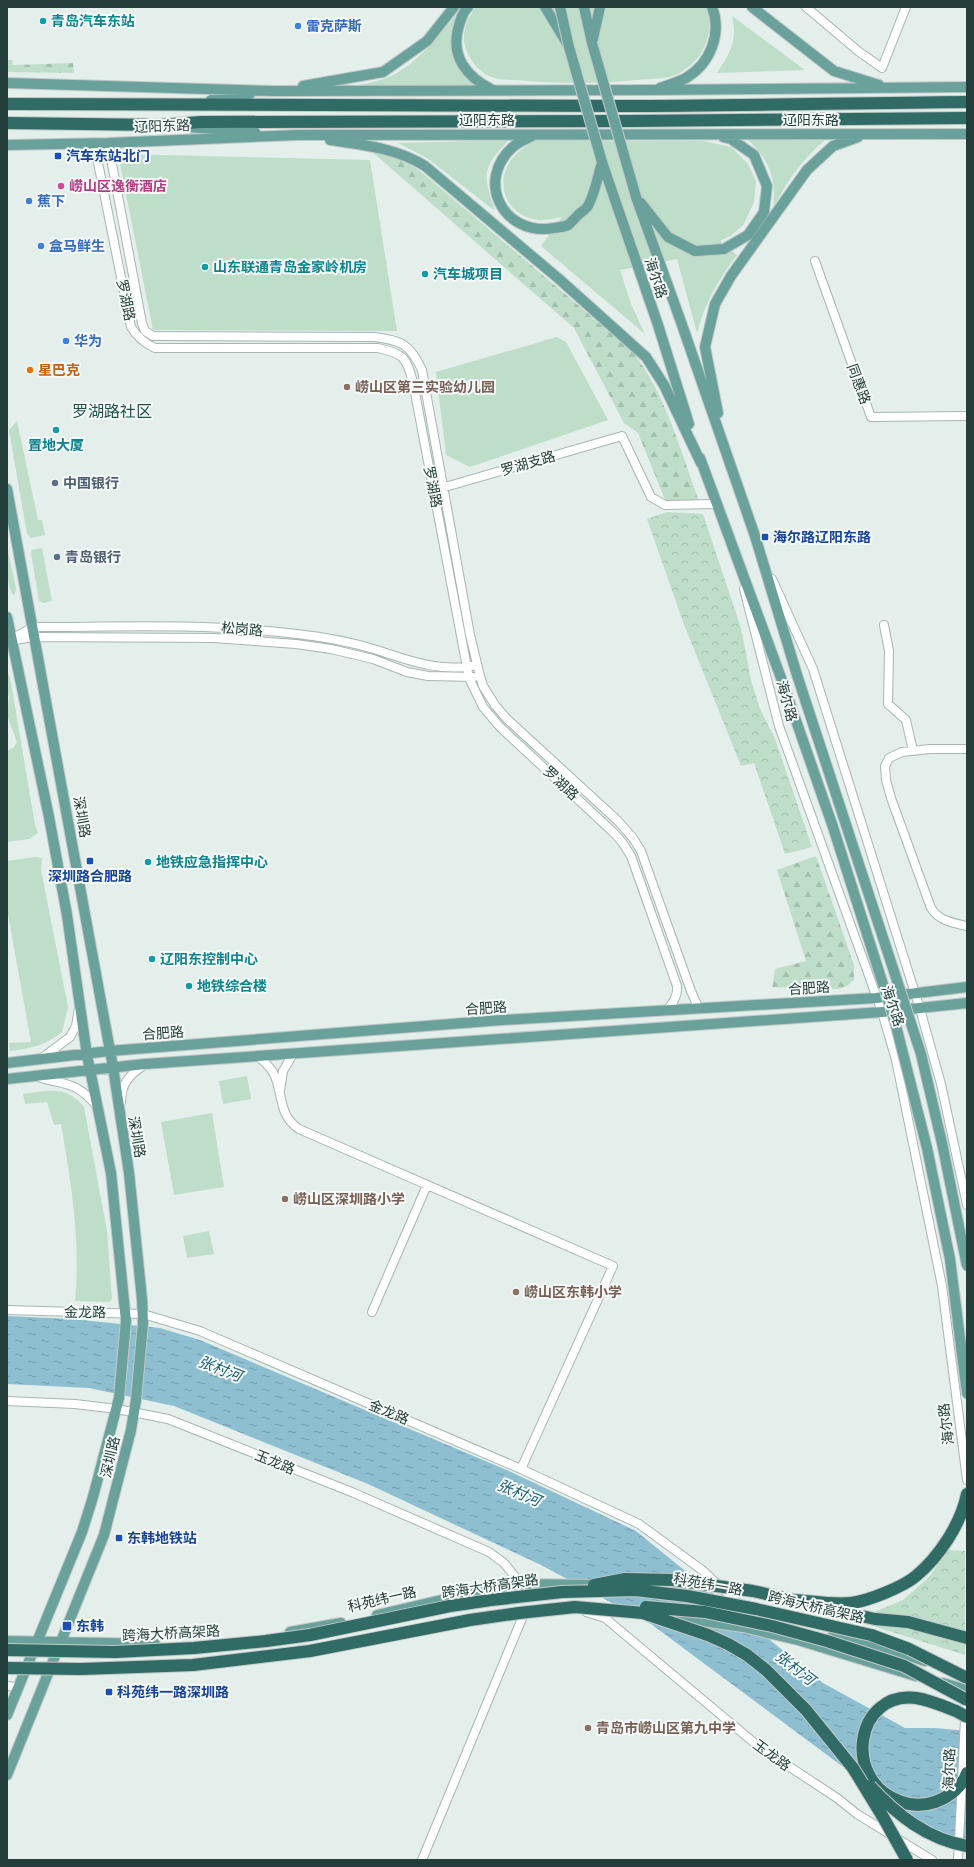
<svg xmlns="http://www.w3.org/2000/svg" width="974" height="1867" viewBox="0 0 974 1867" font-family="'Source Sans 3','Noto Sans SC',sans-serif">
<defs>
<pattern id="forest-firs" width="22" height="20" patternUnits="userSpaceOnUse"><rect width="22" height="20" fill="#bedeca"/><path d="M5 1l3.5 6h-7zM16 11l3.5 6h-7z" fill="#a3c0ae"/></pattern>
<pattern id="park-crowns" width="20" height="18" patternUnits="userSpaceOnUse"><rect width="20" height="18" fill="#bedeca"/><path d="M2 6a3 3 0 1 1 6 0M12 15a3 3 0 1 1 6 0" fill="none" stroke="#a3c0ae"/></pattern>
<pattern id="water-ripples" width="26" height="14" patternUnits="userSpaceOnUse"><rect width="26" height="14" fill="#8dbfd1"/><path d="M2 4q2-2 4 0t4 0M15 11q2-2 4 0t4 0" fill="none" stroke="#739dab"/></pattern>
</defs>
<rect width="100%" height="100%" fill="#e4eeeb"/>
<path fill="#bedeca" d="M463,7C455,40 443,63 477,87L355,86C366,83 378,82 389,77C420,63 441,32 463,7Z
M475,7H706C715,30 705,57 684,70C681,72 677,75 673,76C662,79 649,79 637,80C597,84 556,84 516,80C508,80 497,80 489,76C473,68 460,47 465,29C466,21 472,13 475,7Z
M732,16L805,70L717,73C730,54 738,39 732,16Z
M830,136C804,156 787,181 773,209C777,178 769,159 746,138Z
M580,139L609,141H704L731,147L748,164L756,181L754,202L744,224L732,235L720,241L737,255C717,282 706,301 697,333L677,259L620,270L631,304L645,334L541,246L562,217C555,218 545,221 538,220C499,215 491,169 524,148C528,145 532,141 537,140C550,138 566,139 580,139Z
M509,140C481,169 483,174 495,211L427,158L398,143Z
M118,154L370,160L397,331L153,330Z
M557,337L566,342L608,420L470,467L446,455L436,372Z
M17,421L38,520H42L45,535L31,538L27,534L9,430Z
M7,545L16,589L15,594L13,595C5,582 7,560 7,545Z
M42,548L52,601L44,603L39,601L31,553L32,550Z
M7,673L10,677L35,825L38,833L29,839L7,842V751L14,747L17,742L7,715L9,697L7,692Z
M35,857L42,858L41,870L68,1007L62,1032C44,1046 32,1048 10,1051L9,1043L31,1042L7,909V861Z
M247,1076L251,1099L223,1104L219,1081Z
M44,1091C62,1090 73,1093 84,1107L107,1231L112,1299L109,1302L75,1301C81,1242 71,1182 61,1124L54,1125L47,1102L25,1104L23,1094Z
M212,1113L224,1187L174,1195L161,1122Z
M209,1231L214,1254L187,1258L183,1236Z"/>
<path fill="url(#forest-firs)" d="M7,60H12L13,65L73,63L74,73L7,72Z
M370,150L403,159L424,174L632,351C666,394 680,450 699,501L666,502L638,433L624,423L574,328Z
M816,856L854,965V980L847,986L838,989L772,987L775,969L806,961L777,870Z"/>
<path fill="url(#park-crowns)" d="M667,512L703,514L741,628L751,680L760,709L775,739L812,847L785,854L754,763L741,766L683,622L647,519Z
M949,1550L965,1551V1655L854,1620L903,1600L928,1578Z"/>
<path fill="url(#water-ripples)" d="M7,1316L72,1319L160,1328L200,1340L509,1471L636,1531L823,1683L905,1728H935L967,1731V1848L944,1842L651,1624L541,1565L368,1484L174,1406L89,1388L7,1384Z"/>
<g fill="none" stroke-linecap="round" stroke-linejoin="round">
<g stroke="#a7b6b3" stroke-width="10">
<path id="minor" d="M806,7L858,51L882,68L906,7
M94,143L131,327C137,337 144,343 155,348H378C404,354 406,357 413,382L469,678L483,707L500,727L613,832L622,842L631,856L677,986C678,996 673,1003 666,1011
M108,143L142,323L145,331L153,336L374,337C401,340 410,344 422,370L470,635L480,676L483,686L495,705L507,719L617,820L633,838L641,851L691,991L699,1009
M815,261L871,417L967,416
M438,489L622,436L651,497L665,505L716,504
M772,579L813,669L920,1009L941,1084L967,1205
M744,589L779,726L882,1012L896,1060L942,1286L967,1480
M884,625L889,651L888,704L906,720L913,751
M14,640L35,637L213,638L296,644L331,649L373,659L407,672L428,676L474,677
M8,641L33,627C121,627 210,623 297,634C324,637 351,642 377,650C408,660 439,672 472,666
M967,749H930L902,752L889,758L885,766L886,780L891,798L931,908C939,921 953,923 967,926
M258,1056C263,1061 269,1066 273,1072C284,1093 277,1114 299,1129L613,1266L521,1469
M42,1058L70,1037L76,1026L79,1008
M38,1077C67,1086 74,1080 97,1106
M280,1091L283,1071L293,1054
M121,1102C121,1084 129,1075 144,1065
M7,1310L143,1314L200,1331L521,1469L639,1524L702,1570L739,1604
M372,1312L427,1185
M7,1401L75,1404L117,1409L168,1419L354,1493L489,1552L504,1563L521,1584
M586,1612L605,1618L758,1746L837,1798L857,1814L932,1860
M7,1686L18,1687
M422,1860L523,1616
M958,1860L967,1679"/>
</g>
<g stroke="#c2c9c8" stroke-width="12">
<path id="major" d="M468,7C462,13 460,21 458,29C451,57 467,77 491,89
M545,7L568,45
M584,7L592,43
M752,7L834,71L879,85
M593,39L600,7
M7,83L274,91L655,90L967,87
M303,86L383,72L427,41L454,7
M660,88C669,85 678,82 686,78C711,63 722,33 712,7
M211,100L250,94
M187,127L255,132
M532,136C526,139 519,142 514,146C474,180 503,237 554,228C558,227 565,227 568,225C571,223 574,219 577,216C580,213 585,210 588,206C595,193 598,176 602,162
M330,140C364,145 396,148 425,166L559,279L646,357L664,385L701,463
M7,145L108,143L298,135L967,134
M602,162L658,325L689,424
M636,197L681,322L755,536L797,675
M641,203L668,237L695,251L724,249L748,235L764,212L767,186L754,155L731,139L723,137
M718,413L705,347L715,304L731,276L807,170L833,146L858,137
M700,458L784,686
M7,489L113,1067L129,1173L142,1299L143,1323
M7,617L49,817L67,915L87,1055L111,1173L126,1321L119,1398L93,1497L82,1532L7,1715
M7,1063L109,1051L502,1020L876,998L967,987
M7,1079L145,1064L882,1012L967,1003
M656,1614L743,1627L798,1640L916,1676
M377,1615L463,1595L521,1584L601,1585
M833,1631L925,1661
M290,1632L341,1623
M7,1641L155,1644
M943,1683L967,1690
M7,1775L104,1535L131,1430L136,1400"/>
</g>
<g stroke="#c2c9c8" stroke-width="14">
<path id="highway" d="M7,104C211,103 415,106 620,106C735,106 851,103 967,102
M7,123L160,125L201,122L629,121L967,118
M793,1600C811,1601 832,1605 851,1603C868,1601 903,1587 916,1576C939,1557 961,1524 967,1494
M820,1607L875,1619L908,1622L967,1638
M956,1711C943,1706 930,1700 916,1698C855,1691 842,1780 899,1801C911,1806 923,1806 935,1802C949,1797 962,1787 967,1773"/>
</g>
<use href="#minor" stroke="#fff" stroke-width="8"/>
<use href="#major" stroke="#6aa29b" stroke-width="10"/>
<use href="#highway" stroke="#306b66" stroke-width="12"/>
<g stroke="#c2c9c8" stroke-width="12" stroke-linecap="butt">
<path id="major-bridge" d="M560,7L569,47L602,162
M592,43L636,197
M797,675L921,1054L942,1143L967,1266
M784,686L833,827L895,1022L927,1148L950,1259L967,1394
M136,1400L143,1323"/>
</g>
<g stroke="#c2c9c8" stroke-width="14" stroke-linecap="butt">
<path id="highway-bridge" d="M594,1585L625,1579L673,1580L753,1591L793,1600
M646,1607L705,1612L772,1626L827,1641L904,1666L967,1700
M7,1650L115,1652L194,1648L266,1641L310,1635L450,1606L491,1600L562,1592L635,1590L687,1596L756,1609L871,1635L909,1649L967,1678
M7,1668L81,1669L193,1665L310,1651L470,1620L519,1613L575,1607L643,1613L708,1635L728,1644L747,1655L766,1670L806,1710L853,1768L883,1817L907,1860
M956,1711L967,1717
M870,1786C897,1815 927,1839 967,1846"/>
</g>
<use href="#major-bridge" stroke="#6aa29b" stroke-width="10"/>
<use href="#highway-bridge" stroke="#306b66" stroke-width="12"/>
</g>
<g fill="#0f9aa8" stroke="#f5faf8" stroke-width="1.5">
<circle cx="43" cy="21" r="4"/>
<circle cx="205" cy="267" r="4"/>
<circle cx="425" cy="274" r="4"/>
<circle cx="56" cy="430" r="4"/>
<circle cx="148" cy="862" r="4"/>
<circle cx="152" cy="959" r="4"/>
<circle cx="189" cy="986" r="4"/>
</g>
<g fill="#3f7fe0" stroke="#f5faf8" stroke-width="1.5">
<circle cx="298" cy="26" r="4"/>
<circle cx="29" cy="201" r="4"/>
<circle cx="41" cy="246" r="4"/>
<circle cx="66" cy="341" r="4"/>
</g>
<g fill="#1a4fb4" stroke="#f5faf8" stroke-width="1.5">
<rect x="54" y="152" width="8" height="8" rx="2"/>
<rect x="761" y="533" width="8" height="8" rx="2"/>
<rect x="86" y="857" width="8" height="8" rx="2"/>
<rect x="115" y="1534" width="8" height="8" rx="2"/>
<rect x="62" y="1621" width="10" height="10" rx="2"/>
<rect x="105" y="1688" width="8" height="8" rx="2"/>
</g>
<circle fill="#d1479c" stroke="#f5faf8" stroke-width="1.5" cx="61" cy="186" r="4"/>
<circle fill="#e8710a" stroke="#f5faf8" stroke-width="1.5" cx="30" cy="370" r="4"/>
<g fill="#8d6e63" stroke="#f5faf8" stroke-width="1.5">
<circle cx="347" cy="387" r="4"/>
<circle cx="285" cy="1199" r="4"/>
<circle cx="516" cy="1292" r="4"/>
<circle cx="588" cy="1728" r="4"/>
</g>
<g fill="#5c6f8a" stroke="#f5faf8" stroke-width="1.5">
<circle cx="55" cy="483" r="4"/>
<circle cx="57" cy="557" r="4"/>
</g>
<g text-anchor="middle" stroke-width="4" stroke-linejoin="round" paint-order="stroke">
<g font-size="14" font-weight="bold" fill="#0d838f" stroke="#f5faf8" text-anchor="start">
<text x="51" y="26">青岛汽车东站</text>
<text x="213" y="272">山东联通青岛金家岭机房</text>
<text x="433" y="279">汽车城项目</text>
<text x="56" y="450" text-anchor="middle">置地大厦</text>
<text x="156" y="867">地铁应急指挥中心</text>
<text x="160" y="964">辽阳东控制中心</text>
<text x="197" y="991">地铁综合楼</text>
</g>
<g font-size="14" font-weight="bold" fill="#366cbe" stroke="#f5faf8" text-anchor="start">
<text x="306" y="31">雷克萨斯</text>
<text x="37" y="206">蕉下</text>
<text x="49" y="251">盒马鲜生</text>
<text x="74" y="346">华为</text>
</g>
<g font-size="14" fill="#243f3b" stroke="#f5faf8">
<text x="487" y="125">辽阳东路</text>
<text x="811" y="125">辽阳东路</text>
<text transform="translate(162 126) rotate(-2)" y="5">辽阳东路</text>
<text transform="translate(656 278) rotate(71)" y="5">海尔路</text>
<text transform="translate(126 300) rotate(78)" y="5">罗湖路</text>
<text transform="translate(859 384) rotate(70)" y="5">同惠路</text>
<text transform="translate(528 463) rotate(-16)" y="5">罗湖支路</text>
<text transform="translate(433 487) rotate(79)" y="5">罗湖路</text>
<text transform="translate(242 629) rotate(5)" y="5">松岗路</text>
<text transform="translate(787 701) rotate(75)" y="5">海尔路</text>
<text transform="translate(561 783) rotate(43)" y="5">罗湖路</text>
<text transform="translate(82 817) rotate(80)" y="5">深圳路</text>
<text transform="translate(809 988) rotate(-4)" y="5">合肥路</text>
<text transform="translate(893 1006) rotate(71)" y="5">海尔路</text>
<text transform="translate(486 1008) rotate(-4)" y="5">合肥路</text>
<text transform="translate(163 1033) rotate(-4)" y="5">合肥路</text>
<text transform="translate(137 1137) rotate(80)" y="5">深圳路</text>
<text transform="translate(85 1312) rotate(1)" y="5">金龙路</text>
<text transform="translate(389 1412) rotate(23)" y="5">金龙路</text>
<text transform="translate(946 1424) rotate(-97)" y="5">海尔路</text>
<text transform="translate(110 1457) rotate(-77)" y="5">深圳路</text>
<text transform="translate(275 1462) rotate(22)" y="5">玉龙路</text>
<text transform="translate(708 1584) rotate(10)" y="5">科苑纬一路</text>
<text transform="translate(490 1586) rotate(-8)" y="5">跨海大桥高架路</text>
<text transform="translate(382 1599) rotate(-13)" y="5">科苑纬一路</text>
<text transform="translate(816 1607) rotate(13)" y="5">跨海大桥高架路</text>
<text transform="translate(171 1633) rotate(-3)" y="5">跨海大桥高架路</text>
<text transform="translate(772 1755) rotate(36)" y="5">玉龙路</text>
<text transform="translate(949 1769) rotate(-88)" y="5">海尔路</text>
</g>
<g font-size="14" font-weight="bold" fill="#164399" stroke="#f5faf8" text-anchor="start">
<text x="66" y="161">汽车东站北门</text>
<text x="773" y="542">海尔路辽阳东路</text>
<text x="90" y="881" text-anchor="middle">深圳路合肥路</text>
<text x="127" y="1543">东韩地铁站</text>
<text x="76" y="1631">东韩</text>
<text x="117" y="1697">科苑纬一路深圳路</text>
</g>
<g font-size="14" font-weight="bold" fill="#b23c85" stroke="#f5faf8" text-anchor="start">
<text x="69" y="191">崂山区逸衡酒店</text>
</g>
<g font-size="14" font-weight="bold" fill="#c56008" stroke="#f5faf8" text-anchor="start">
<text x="38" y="375">星巴克</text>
</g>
<g font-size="14" font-weight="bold" fill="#785e54" stroke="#f5faf8" text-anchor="start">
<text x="355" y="392">崂山区第三实验幼儿园</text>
<text x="293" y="1204">崂山区深圳路小学</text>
<text x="524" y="1297">崂山区东韩小学</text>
<text x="596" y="1733">青岛市崂山区第九中学</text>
</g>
<g font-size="14" font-weight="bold" fill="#4e5e75" stroke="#f5faf8" text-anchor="start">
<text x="63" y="488">中国银行</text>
<text x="65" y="562">青岛银行</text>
</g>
<g font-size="15" font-style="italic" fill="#1e607b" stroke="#f5faf8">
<text transform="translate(220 1369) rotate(21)" y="5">张村河</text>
<text transform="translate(519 1493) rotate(23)" y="5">张村河</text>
<text transform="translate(795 1668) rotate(38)" y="5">张村河</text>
</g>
<g font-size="16" fill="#1f524b" stroke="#f5faf8">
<text x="112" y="417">罗湖路社区</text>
</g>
</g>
<rect width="974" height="1867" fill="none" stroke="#243f3b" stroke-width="16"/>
</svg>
